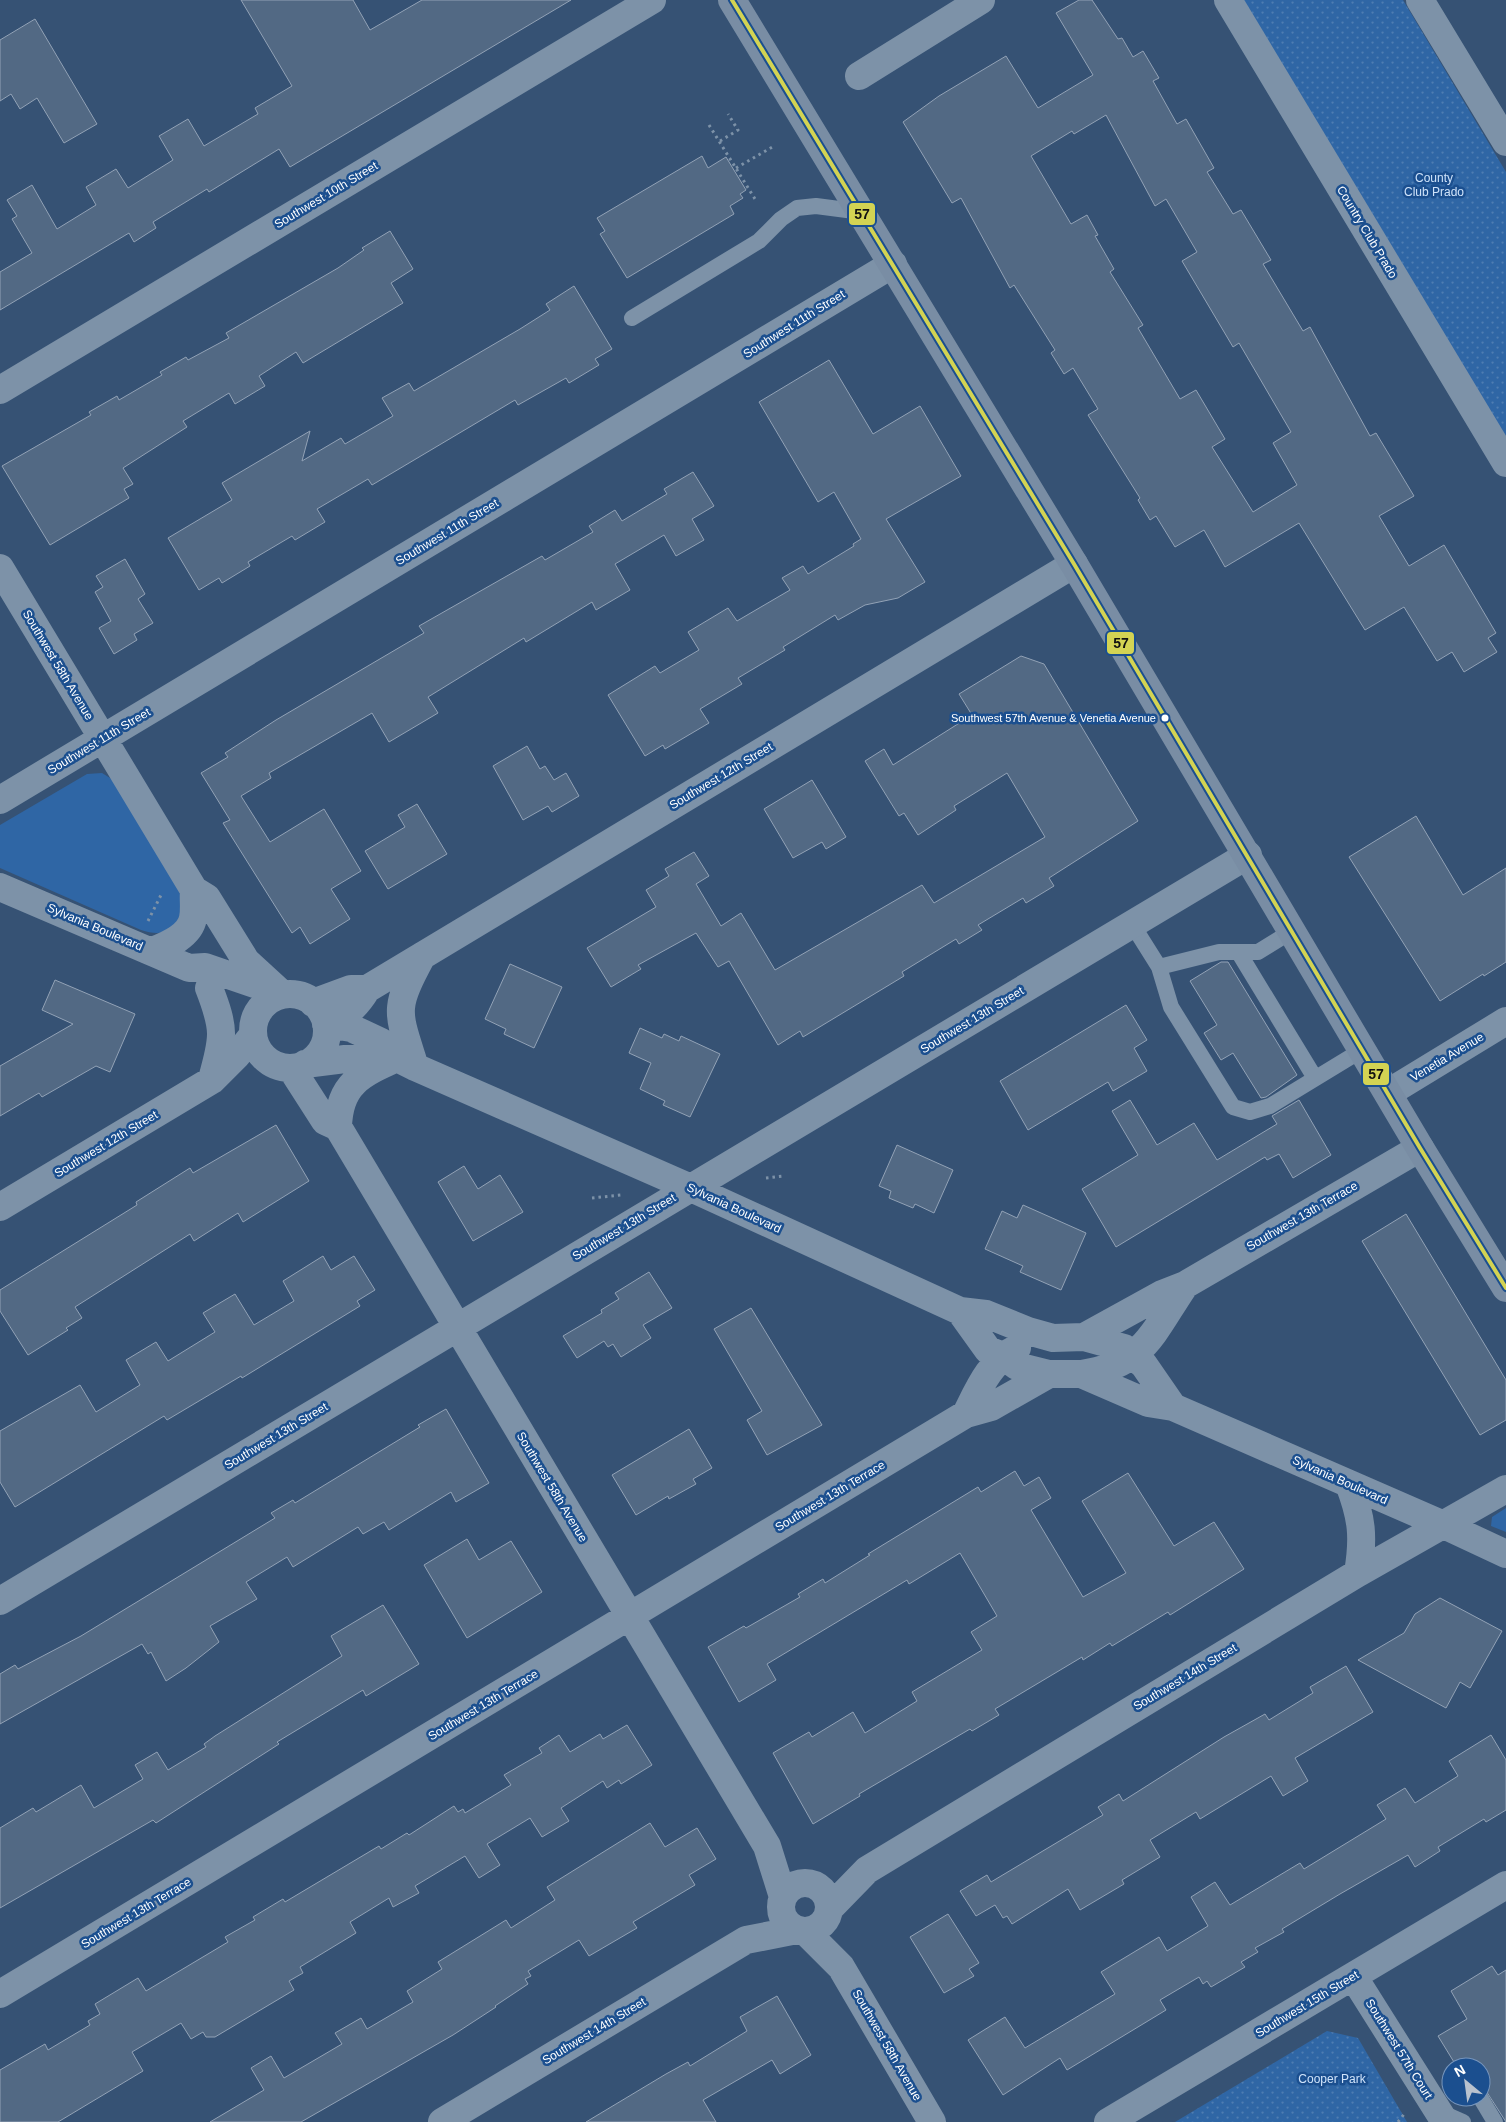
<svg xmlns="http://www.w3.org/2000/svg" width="1506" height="2122" viewBox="0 0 1506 2122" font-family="Arial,sans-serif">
<defs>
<pattern id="park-dots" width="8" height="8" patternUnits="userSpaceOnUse" patternTransform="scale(1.25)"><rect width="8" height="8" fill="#2f66a5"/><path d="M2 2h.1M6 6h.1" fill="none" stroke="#4e7db2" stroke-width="1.8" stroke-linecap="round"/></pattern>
</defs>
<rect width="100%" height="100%" fill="#365274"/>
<path fill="#2f66a5" d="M102,773L115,781L184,897C181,924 170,940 141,930L0,868V825L87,774Z
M1506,1508V1532L1491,1526L1492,1517Z"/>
<path fill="url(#park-dots)" d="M1242,0H1403L1506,172V440Z
M1327,2031L1358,2038L1407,2122H1175Z"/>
<path fill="#526984" stroke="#92a2b6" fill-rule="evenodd" d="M241,0H353L370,30L422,0H571L290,167L279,149L209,192L207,189L153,222L156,228L134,242L129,233L0,310V272L32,253L12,219L17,216L7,200L32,185L57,229L96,205L86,187L116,169L128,188L173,160L159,136L188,119L204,146L258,114L255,108L292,86Z
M1079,0H1092L1118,39L1122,38L1133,57L1143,51L1159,78L1153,81L1177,124L1186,119L1214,168L1207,172L1233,214L1241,210L1271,260L1263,264L1303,331L1310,327L1370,436L1376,433L1414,496L1379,516L1409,566L1444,545L1496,633L1488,638L1497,652L1464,672L1452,652L1437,661L1404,607L1365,630L1299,523L1225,567L1204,530L1175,547L1156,516L1150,520L1138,500L1140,498L1088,415L1098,409L1073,368L1064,374L1051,353L1055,350L1014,285L1010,288L961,198L952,203L903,122L939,96L1006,56L1038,108L1093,75L1056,13ZM1106,115L1155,206L1166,199L1197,252L1182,261L1233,347L1239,343L1291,432L1273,443L1297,485L1253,512L1212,447L1225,439L1196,390L1180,399L1138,328L1143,325L1110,272L1114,269L1095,236L1098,235L1087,215L1071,224L1031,156L1072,131L1074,134Z
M35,19L97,124L64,143L37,98L20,109L11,94L0,101V40Z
M702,156L708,168L726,157L746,190L740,194L743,198L730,206L734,214L627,278L600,234L605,231L597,218Z
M390,231L413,269L391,283L403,303L303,363L296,352L259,376L265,386L235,404L229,393L183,421L187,427L123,468L133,484L124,489L129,498L50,545L2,466L91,415L89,412L117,396L119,400L162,375L160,372L186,357L188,360L229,338L226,333L338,268L364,250L362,248Z
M574,286L612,349L595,359L599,365L569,383L566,378L518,405L515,400L372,485L368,479L317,509L325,522L295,540L292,536L248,562L250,566L222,583L219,578L199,590L168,538L232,500L222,483L310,431L302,461L341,438L345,444L393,416L382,398L409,383L414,391L520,329L550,310L546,304Z
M829,360L873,434L920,406L961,476L886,519L925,582L898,598L865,605L838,620L835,615L783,647L785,650L738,678L742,684L700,709L709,723L665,749L663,745L645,756L608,695L655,666L660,673L699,650L688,632L728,608L737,621L790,590L782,578L803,566L808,574L854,546L853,544L861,539L834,492L818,502L759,402Z
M693,472L714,506L692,519L704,540L676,556L664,535L615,564L630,590L596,610L592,602L526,642L524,638L428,697L438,713L389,742L372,713L269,773L271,778L241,796L270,842L324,809L361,871L331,889L350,919L310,944L300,927L292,933L223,823L230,820L201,773L228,757L225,753L276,720L424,633L419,626L542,556L545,560L593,532L589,526L615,510L622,521L667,494L664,489Z
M125,559L145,594L138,599L153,623L134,634L137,640L114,654L99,628L111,621L95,592L103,587L96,576Z
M1021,656L1044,664L1138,821L1049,878L1054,886L1026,903L1023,898L978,925L982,930L959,944L956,939L902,972L904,976L803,1037L800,1031L778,1045L729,961L718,967L696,933L638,965L641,969L611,987L587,948L656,907L646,890L669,876L665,869L694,852L709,876L696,884L721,926L741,913L775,970L922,885L934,903L1045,837L1007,773L954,806L956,810L918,835L904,813L899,816L865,761L884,749L893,765L972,715L959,694Z
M527,746L540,769L545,766L554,780L566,773L579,796L552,812L548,806L523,820L493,766Z
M812,780L846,837L826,849L822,842L793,858L764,809Z
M417,804L447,854L388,889L365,851L405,827L398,815Z
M1416,816L1463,895L1506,868V962L1484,976L1483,974L1440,1001L1349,857Z
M1221,962H1228L1297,1075L1266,1097L1261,1098L1233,1053L1221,1060L1204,1033L1217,1025L1190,981Z
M510,964L562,987L534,1048L504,1034L506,1029L485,1019Z
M55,980L135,1014L110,1072L96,1066L42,1097L39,1093L0,1116V1066L73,1024L42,1010Z
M1126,1005L1147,1040L1134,1048L1147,1071L1113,1091L1108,1082L1028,1130L1000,1081Z
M640,1028L662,1038L664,1034L679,1041L681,1036L720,1054L690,1117L663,1105L665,1101L640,1089L651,1063L629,1053Z
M1130,1100L1157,1145L1194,1123L1217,1160L1277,1124L1272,1116L1299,1100L1331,1155L1293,1178L1279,1154L1267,1160L1265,1157L1116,1247L1082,1189L1138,1155L1112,1111Z
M276,1125L309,1181L243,1222L238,1213L194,1241L190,1234L75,1307L82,1318L66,1328L68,1330L28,1355L0,1311V1290L137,1205L136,1202L190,1168L193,1173Z
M897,1145L953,1170L934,1213L915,1204L913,1208L889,1198L891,1191L879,1186Z
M464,1166L478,1189L500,1175L523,1212L473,1241L438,1182Z
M1023,1205L1086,1233L1061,1290L1020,1272L1023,1266L985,1249L1002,1211L1017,1218Z
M1406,1214L1506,1380V1420L1480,1435L1362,1241Z
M323,1256L331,1270L354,1256L375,1290L357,1301L360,1306L242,1378L241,1376L167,1420L164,1416L15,1507L0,1482V1431L80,1385L96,1412L140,1385L126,1360L156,1342L168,1361L215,1332L203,1313L235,1294L254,1325L294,1301L283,1281Z
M649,1272L672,1308L643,1325L651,1338L621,1357L613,1344L608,1347L604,1341L577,1358L563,1336L602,1313L601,1310L619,1299L615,1293Z
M751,1308L822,1425L767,1455L747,1420L762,1411L714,1329Z
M446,1409L489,1483L456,1502L451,1492L389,1530L384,1522L363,1534L358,1527L293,1567L287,1557L246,1582L257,1599L210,1626L219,1642L186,1668L166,1681L151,1652L148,1654L142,1644L0,1724V1674L15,1665L18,1669L81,1636L275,1518L271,1513L293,1500L295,1503L420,1427L418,1425Z
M689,1429L712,1468L693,1479L696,1484L669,1499L668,1496L636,1515L612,1475Z
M1015,1471L1024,1486L1039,1477L1051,1498L1031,1510L1083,1597L1126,1573L1082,1501L1128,1473L1174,1546L1214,1522L1244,1569L1170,1615L1168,1612L1112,1646L1110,1643L1083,1660L1082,1657L995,1709L999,1715L972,1731L970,1729L859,1794L860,1796L813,1824L773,1753L809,1732L812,1737L853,1712L865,1733L917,1701L912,1692L982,1650L971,1632L997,1616L960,1553L909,1584L907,1580L767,1664L776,1680L739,1702L708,1647L744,1626L746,1628L800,1597L798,1594L823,1579L825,1583L870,1555L868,1554L978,1487L981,1492Z
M467,1539L479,1560L511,1541L542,1592L467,1638L424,1565Z
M1440,1598L1502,1631L1470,1688L1460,1682L1446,1708L1358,1660L1404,1633L1415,1614Z
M383,1605L419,1664L366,1696L363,1690L277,1742L279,1744L156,1823L153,1820L0,1908V1828L33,1808L36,1812L81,1785L94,1808L143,1779L135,1765L157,1752L168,1770L206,1747L204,1744L215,1736L342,1656L331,1636Z
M1346,1666L1373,1712L1295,1758L1308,1781L1283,1796L1271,1776L1200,1819L1196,1812L1150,1840L1160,1857L1122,1880L1124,1884L1080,1910L1068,1889L1012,1924L1007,1916L1003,1918L995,1905L976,1916L960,1891L987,1875L991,1882L1103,1815L1098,1807L1119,1794L1123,1801L1224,1737L1265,1714L1269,1720L1313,1693L1310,1687Z
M627,1725L652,1765L621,1784L619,1780L607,1788L603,1781L561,1808L569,1821L542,1837L530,1818L487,1844L500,1865L479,1878L465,1856L415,1886L419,1893L393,1907L389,1898L350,1922L356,1933L300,1967L303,1973L289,1981L294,1990L215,2037H206L203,2032L191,2039L181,2023L132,2052L143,2071L58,2122H0V2070L45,2044L48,2050L90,2025L88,2021L100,2014L95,2004L138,1978L146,1991L228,1942L225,1937L255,1920L253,1917L283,1899L285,1902L379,1846L381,1849L407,1833L409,1835L454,1806L458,1812L463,1809L465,1813L511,1785L504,1775L542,1753L539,1748L559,1735L570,1752L600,1734L603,1739Z
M1491,1735L1506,1760V1810L1486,1822L1484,1819L1438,1847L1440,1851L1415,1867L1408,1855L1340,1894L1282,1929L1284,1932L1255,1948L1258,1952L1241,1962L1245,1967L1211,1987L1207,1981L1203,1984L1199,1977L1160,2000L1166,2010L1067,2070L1060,2058L1003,2095L968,2040L1005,2017L1025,2048L1115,1994L1101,1972L1159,1937L1167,1951L1208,1926L1191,1897L1215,1882L1230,1905L1300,1863L1304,1869L1386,1819L1377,1805L1405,1788L1415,1803L1458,1776L1449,1761Z
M650,1823L665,1847L697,1828L716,1859L689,1875L695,1885L633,1922L637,1928L589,1956L579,1940L528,1971L531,1976L525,1979L528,1984L495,2006L496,2007L453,2035L301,2122H210L264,2090L251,2068L271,2056L284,2078L342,2044L335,2033L361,2018L367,2029L413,2002L407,1991L442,1969L438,1962L506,1920L511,1928L555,1900L547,1887Z
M948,1914L979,1963L969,1969L974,1976L944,1993L910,1937Z
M1492,1966L1498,1975L1506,1970V2122L1481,2083V2067H1457L1438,2036L1467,2019L1451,1991Z
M777,1996L811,2055L780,2074L772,2060L703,2100L716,2122H586L666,2074L688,2062L690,2066L747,2031L740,2017Z"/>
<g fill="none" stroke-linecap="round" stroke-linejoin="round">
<path stroke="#7d92a8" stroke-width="3" stroke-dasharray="2.5 4" stroke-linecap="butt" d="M709,125L755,199
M720,141L738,130L728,114
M736,168L774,146
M148,921L162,893
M766,1178L783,1176
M592,1198L621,1195
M1398,2122L1405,2113"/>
<path stroke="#7d92a8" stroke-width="16" d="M632,318L759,241L781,219L797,208L816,206L862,212
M1132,924L1159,967L1171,1007L1233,1107L1250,1112L1270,1106L1362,1050
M1239,953L1315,1078
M1159,967L1219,952H1258L1292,931
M1480,2097L1495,2122
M1438,2111L1463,2122"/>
<path stroke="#7d92a8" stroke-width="28" d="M1228,0L1506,463
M1420,0L1506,142
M859,76L981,0
M0,390L652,0
M0,568L194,890L207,898L246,961L282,994
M0,800L893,264
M0,887L189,968L205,967L269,989
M152,951C168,945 190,936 193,918C195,909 193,899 194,890
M209,988C225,1029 224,1037 212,1079
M253 1031a37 37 0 1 1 74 0a37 37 0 1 1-74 0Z
M313,1003L351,989H367
M326,1024L351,1028L362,1033L381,1042L397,1058L415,1067L691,1188L960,1311L986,1314L1028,1331L1053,1338L1084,1337L1124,1348L1144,1365L1173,1407
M326,1024C346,1016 356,1007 367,989L1074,564
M397,1058C361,1074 339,1084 338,1127L767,1846L783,1897
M305,1064L345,1059L390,1058
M415,1067C397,1010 393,1010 422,956
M291,1068L325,1121L338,1127
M1388,1093L1506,1021
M0,1207L212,1080L237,1055L253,1035
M960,1311L988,1350L1003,1356L1017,1366L1049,1374H1081L1148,1403L1173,1407L1444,1525L1506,1554
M1084,1337L1162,1294L1185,1285L1420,1148
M1081,1374C1145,1365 1152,1333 1185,1285
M966,1414C979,1388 990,1361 1017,1348
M1349,1484C1362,1518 1364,1537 1358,1573
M0,1601L1248,855
M781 1907a24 24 0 1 1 48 0a24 24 0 1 1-48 0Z
M830,1908L867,1870L1358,1573L1506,1489
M805,1931L841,1967L932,2122
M1353,1976L1445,2122
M0,1994L966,1414L991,1407L1049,1374
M442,2122L746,1940L797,1930
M1108,2122L1506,1885"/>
<path stroke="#798da4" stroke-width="28" d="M732,0L1074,564L1420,1148L1506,1288"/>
<g stroke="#1b4f8f" stroke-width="8">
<path id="bus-1" d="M732,0L1074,564L1420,1148L1506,1288"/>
</g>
<use href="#bus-1" stroke="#d3d353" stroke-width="4"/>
</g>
<circle fill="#fff" stroke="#1b4f8f" stroke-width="2" cx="1165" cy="718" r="4.5"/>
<g text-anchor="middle" stroke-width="5" stroke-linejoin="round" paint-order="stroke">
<g font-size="11" fill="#fff" stroke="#1b4f8f" text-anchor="end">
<text x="1156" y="722">Southwest 57th Avenue &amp; Venetia Avenue</text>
</g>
<g font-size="12" fill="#cfe3fa" stroke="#1b4f8f">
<text x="1434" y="182">County<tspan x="1434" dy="14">Club Prado</tspan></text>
<text x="1332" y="2083">Cooper Park</text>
</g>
<g font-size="12" fill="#fff" stroke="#1b4f8f">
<text transform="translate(326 195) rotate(-31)" y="4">Southwest 10th Street</text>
<text transform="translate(1367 232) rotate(59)" y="4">Country Club Prado</text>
<text transform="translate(794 324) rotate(-32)" y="4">Southwest 11th Street</text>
<text transform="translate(447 532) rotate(-31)" y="4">Southwest 11th Street</text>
<text transform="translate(58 665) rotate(59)" y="4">Southwest 58th Avenue</text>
<text transform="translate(99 741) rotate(-31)" y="4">Southwest 11th Street</text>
<text transform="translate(721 776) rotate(-31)" y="4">Southwest 12th Street</text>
<text transform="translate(95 927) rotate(23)" y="4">Sylvania Boulevard</text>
<text transform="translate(972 1020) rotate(-31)" y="4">Southwest 13th Street</text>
<text transform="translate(1447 1057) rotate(-31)" y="4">Venetia Avenue</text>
<text transform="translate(106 1144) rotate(-31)" y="4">Southwest 12th Street</text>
<text transform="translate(734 1208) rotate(25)" y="4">Sylvania Boulevard</text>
<text transform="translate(1302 1216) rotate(-30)" y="4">Southwest 13th Terrace</text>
<text transform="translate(624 1227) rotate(-31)" y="4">Southwest 13th Street</text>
<text transform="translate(276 1436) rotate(-31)" y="4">Southwest 13th Street</text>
<text transform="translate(1340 1480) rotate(24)" y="4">Sylvania Boulevard</text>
<text transform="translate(552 1487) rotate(59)" y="4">Southwest 58th Avenue</text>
<text transform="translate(830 1496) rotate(-31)" y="4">Southwest 13th Terrace</text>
<text transform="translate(1185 1677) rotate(-31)" y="4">Southwest 14th Street</text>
<text transform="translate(483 1705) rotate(-31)" y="4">Southwest 13th Terrace</text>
<text transform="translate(136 1913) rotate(-31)" y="4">Southwest 13th Terrace</text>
<text transform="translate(1307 2004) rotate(-31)" y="4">Southwest 15th Street</text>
<text transform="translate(594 2031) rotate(-31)" y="4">Southwest 14th Street</text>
<text transform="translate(887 2045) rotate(60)" y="4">Southwest 58th Avenue</text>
<text transform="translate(1399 2049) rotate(58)" y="4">Southwest 57th Court</text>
</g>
</g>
<g stroke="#1b4f8f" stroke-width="2">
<rect x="848" y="202" width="28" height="24" rx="5" fill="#d3d353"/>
<rect x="1106" y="631" width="29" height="24" rx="5" fill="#d3d353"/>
<rect x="1362" y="1062" width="28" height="24" rx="5" fill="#d3d353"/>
</g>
<g font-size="14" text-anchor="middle" font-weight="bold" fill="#111">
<text x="862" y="219">57</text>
<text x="1121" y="648">57</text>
<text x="1376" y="1079">57</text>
</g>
<g transform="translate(1466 2082) rotate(331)"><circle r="24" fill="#1b4f8f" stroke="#7695bc"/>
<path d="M0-4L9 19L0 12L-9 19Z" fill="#b9c2ce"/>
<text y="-8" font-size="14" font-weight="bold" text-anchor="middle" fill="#ffffff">N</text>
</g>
</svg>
